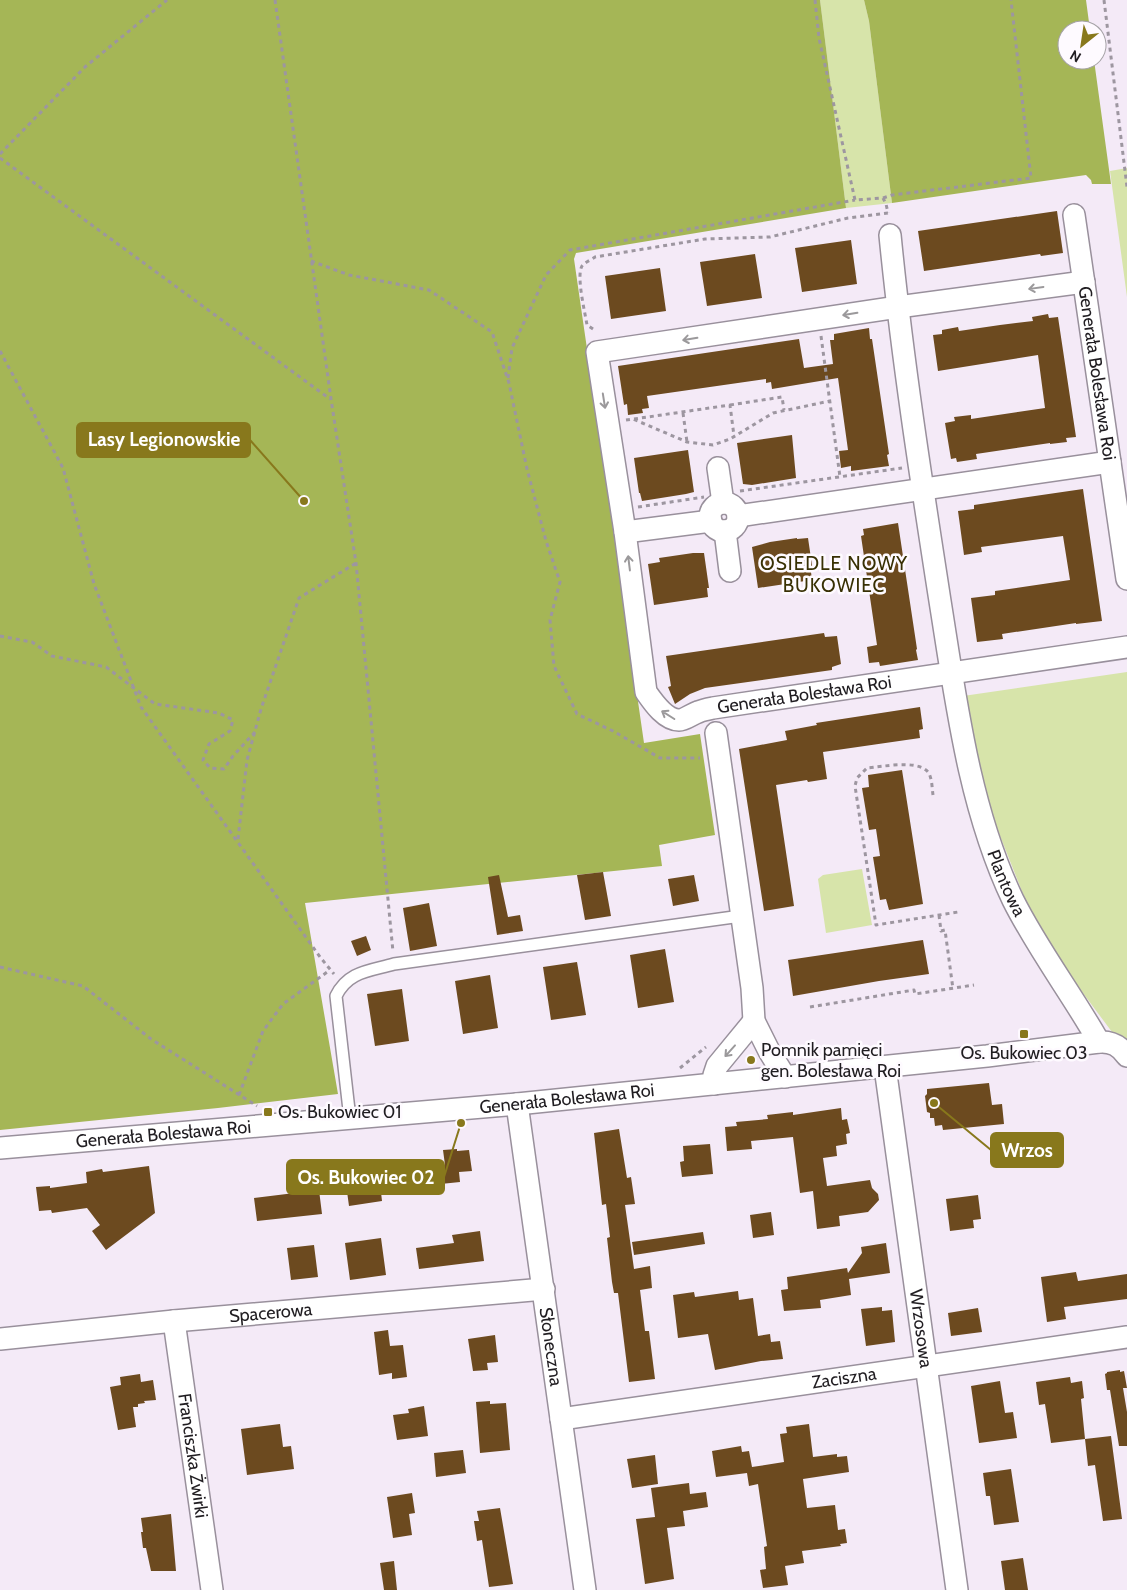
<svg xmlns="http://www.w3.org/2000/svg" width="1127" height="1590" viewBox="0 0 1127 1590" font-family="Cabin,sans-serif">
<rect width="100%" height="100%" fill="#f4eaf7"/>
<path fill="#d7e4aa" d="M820,0H864L869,21L892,203L846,208Z
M1127,168V297L1110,171Z
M1127,672V1042L1124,1038L1112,1032L1065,969L1025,899L985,798L963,696Z
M862,869L872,925L826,933L818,879L823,875Z"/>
<path fill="#a5b656" d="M0,0H820L846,208L576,253L574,259L644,743L700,734L715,835L659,845L662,866L305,903L338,1094L218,1108L0,1130Z
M864,0H1086L1090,30H1067V60H1094L1111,184H1092L1091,180L1086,175L892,203L869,21Z"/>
<path fill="#6c4a1f" d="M1057,211L1063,253L1041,256L1040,254L924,271L918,231Z
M851,240L857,284L802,292L795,248Z
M755,254L762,298L707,306L700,262Z
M660,268L666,311L611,319L605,276Z
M1048,314L1049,318L1058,317L1076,437L1066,438L1067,442L1050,444V443L976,454L977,459L957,462L956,458L951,459L945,423L955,421L954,417L971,415V419L1045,408L1038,355L938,371L933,335L942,334V330L958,327L959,331L1000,325L1033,321L1032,317Z
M869,328L870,339H872L889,454L887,455L889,466L851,471V466L841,468L839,451L848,450L838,378L772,389L771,382L766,383V379L647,396L649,408L642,409L643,413L628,415L627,404L624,405L618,366L799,339L804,368L833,364L830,340H834V334Z
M792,435L796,478L752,485L743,484L737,443Z
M688,450L694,492L686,494L642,501L640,493H639L634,458Z
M1083,489L1102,621L1076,624V623L1002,634L1003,639L977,642L971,598L995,595V591L1070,580L1063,536L981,547L982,552L964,555L958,511L974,509V505Z
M898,523L917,649L916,650L918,660L880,666L879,662L869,663L867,647L877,645L861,536L864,535L863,529Z
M797,538V539L808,538L813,572H811L812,580L758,588L752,547L770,542Z
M693,553H704L709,588H707L708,597L654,605L648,564L660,562L659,558Z
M824,633L825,637L837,636L841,664L832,667V670L705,688L690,694L675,704L668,687L671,686L666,656Z
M920,707L923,729L919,730L920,738L823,752L827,779L808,782L807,780L776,785L794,906L764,911L739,749L787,740L785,731L817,725L816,723Z
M902,770L923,904L889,910L886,899L880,900L873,857L880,856L876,829L869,830L862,788L869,787L868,775Z
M603,872L611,916L585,920L577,875Z
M499,875L508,917L520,915L523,931L497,935L488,877Z
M694,875L699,901L673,906L668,879Z
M429,903L437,946L410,951L403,908Z
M366,936L371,950L357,956L351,941Z
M923,940L929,974L879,981L793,996L788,960Z
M665,949L674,1002L638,1008L630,955Z
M577,962L586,1015L551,1020L543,967Z
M490,975L498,1028L463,1034L455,981Z
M402,989L409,1041L375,1046L367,994Z
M989,1083L992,1105L1002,1104L1004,1124L943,1130L942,1125L935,1126L934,1118H930V1113L927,1112L925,1096L927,1094V1089Z
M841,1108L842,1120L847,1119L850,1133L846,1134L847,1144L836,1146L837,1156L823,1158L827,1186L870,1180L872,1188L878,1194L879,1200L868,1212L839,1216L840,1226L817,1229L813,1191L800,1193L793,1137L751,1141L752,1149L727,1151L725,1127L737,1126L736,1122L768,1119L767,1115L793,1112V1115Z
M619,1129L627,1178L631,1177L635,1204L625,1205L634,1269L650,1266L652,1288L640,1290L645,1331H649L655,1379L629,1382L618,1293H614L612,1282L607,1238L610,1237L606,1204L602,1205L594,1133Z
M710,1144L713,1174L682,1177L680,1162L684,1161L683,1146Z
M457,1149V1151L469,1150L472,1171L459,1172L460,1182L431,1185L429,1167L445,1165L443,1150Z
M149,1166L155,1213L106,1250L92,1231L100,1225L87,1208L52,1213L51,1210L39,1211L36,1187L50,1186V1188L87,1183L86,1172L102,1169L103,1172Z
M362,1174V1177L379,1175L382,1201L349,1206L345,1177Z
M319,1190L322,1214L257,1221L254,1198Z
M978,1195L981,1219L973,1220L974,1228L950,1231L946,1199Z
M771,1212L774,1235L753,1238L750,1215Z
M480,1231L484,1261L419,1269L416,1248L454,1243L452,1235Z
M703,1232L705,1244L634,1255L632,1242Z
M381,1238L386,1275L350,1280L345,1243Z
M886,1243L890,1273L849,1279L851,1295L820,1300L821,1308L784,1311L781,1290L788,1289L787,1277L847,1268L848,1273L862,1253L861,1247Z
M314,1245L318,1277L291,1280L287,1248Z
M1076,1272L1078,1281L1127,1274V1299L1064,1307L1066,1319L1047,1322L1041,1277Z
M738,1291L739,1300L753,1298L758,1336L770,1334L771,1342L780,1341L783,1359L761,1361L715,1370L708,1334L678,1338L673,1295L694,1292L695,1297Z
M882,1307V1311L892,1310L895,1342L866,1346L861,1309Z
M978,1308L982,1332L951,1336L948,1313Z
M388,1330L390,1346L403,1345L407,1377L392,1379V1373L379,1375L374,1332Z
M495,1335L498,1362L487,1363L488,1370L473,1371L468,1339Z
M1120,1370V1372L1124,1371L1127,1388H1123L1127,1412V1446H1119L1110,1390H1107L1105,1374L1107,1373V1372Z
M140,1374L141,1382L153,1380L156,1400L144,1401L145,1403L138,1404V1407H133L136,1427L118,1430L110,1387L121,1385L120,1377Z
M1070,1377L1071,1383L1082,1381L1084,1398L1081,1399L1085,1439L1051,1443L1045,1404L1039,1405L1036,1382Z
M1000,1381L1005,1413L1013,1412L1017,1438L979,1443L971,1386Z
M490,1401V1404L506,1403L510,1450L480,1453L476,1402Z
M424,1406L428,1436L397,1440L393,1415L409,1413L408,1409Z
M280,1424L283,1447L291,1446L294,1469L247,1475L241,1429Z
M809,1424L813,1457L837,1454V1457L847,1456L849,1472L803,1479L807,1508L835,1505L838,1530L845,1529L847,1543L840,1544L841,1546L802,1551L804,1563L785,1566L788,1585L763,1588L760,1570L766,1569L764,1547L767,1546L758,1484L749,1486L747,1473L716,1477L712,1451L741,1446L742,1452L749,1451L752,1467L784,1462L780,1434L787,1433L786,1427Z
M1111,1436L1122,1519L1103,1521L1095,1465L1088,1466L1085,1439Z
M463,1450L466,1473L436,1477L434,1453Z
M655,1455L658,1484L632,1488L627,1459Z
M1011,1469L1019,1522L994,1525L990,1496H986L983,1473Z
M689,1483L690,1494L706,1492L708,1507L683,1511L685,1526L667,1528L674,1579L645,1584L636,1519L655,1517L651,1488Z
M412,1493L415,1513L409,1514L412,1535L393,1538L387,1497Z
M500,1508L513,1584L489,1587L482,1540L477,1541L474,1521H479L477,1511Z
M171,1514L176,1571H151L146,1548H143L141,1532H143L141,1518Z
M1023,1558L1028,1590H1005L1001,1561Z
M394,1561L397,1590H384L380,1563Z"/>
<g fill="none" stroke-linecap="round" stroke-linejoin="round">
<g stroke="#99909c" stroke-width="14">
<path id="service" d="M350,1119L336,996C348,971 370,971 394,964L741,916"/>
</g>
<g stroke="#99909c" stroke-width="24">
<g id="minor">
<path id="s1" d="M1074,215L1127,579"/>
<path id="s2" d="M890,235C902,357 921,479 940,601C956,701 969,808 1013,900C1038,950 1072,994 1099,1042"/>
<path id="s3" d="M1084,282L898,307L597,352L625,532L646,692C653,702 665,720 679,720C685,720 692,714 698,712C703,710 708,709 713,708L1127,647"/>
<path d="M718,468L723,503"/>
<circle cx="724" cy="517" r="14"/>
<path d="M738,516L1110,462"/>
<path d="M725,531L730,571"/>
<path d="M625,532L711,521"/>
<path d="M716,733L752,988L754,1021L769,1051L785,1077"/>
<path id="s4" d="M885,1067L957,1590"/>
<path d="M714,1084V1075L717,1066L754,1021"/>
<path id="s5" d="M517,1104L585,1590"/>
<path id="s6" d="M0,1148L517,1104L987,1056L1099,1042C1112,1041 1120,1046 1127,1056"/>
<path id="s7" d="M174,1321L212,1590"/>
<path id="s8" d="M0,1339L174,1321L544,1289"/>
<path id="s9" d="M561,1419L1127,1337"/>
</g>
</g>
<path stroke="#9d96a0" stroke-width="3" stroke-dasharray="4 4" stroke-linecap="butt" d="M275,0L331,399L356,563L393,952
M815,0L819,38L855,200L883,198L886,204L888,213
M1104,0L1127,187
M0,154L85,67L167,0
M0,158L330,399
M883,198L892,195L1031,178L1011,0
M311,261L349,275L429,290L492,332L509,383L527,469L546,541L560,582L550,620L554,666L577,714L613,731L660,758H700
M593,329L587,325C585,312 576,276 582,266C585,262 591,260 595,257L705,239L770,237L848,218L888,213
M821,336L840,477
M0,351L63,468L94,584L141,707L320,957L334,974
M508,378L512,348L546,275L570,250L855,200
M730,405L782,397L784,410
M683,413L687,442
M634,419L730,405L734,436
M626,420L633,419L687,442L713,445L730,439L773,413L830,401
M740,491L902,468
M638,507L704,497
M0,636L32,642L52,656L106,667L155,704L219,713L233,720L230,731L209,744L203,760L210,768L224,769L233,756L255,732
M933,795C932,788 932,777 928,772C917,759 882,767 867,768L857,778L855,786L876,925L958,912
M238,839L247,760L261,709L299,598L356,563
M939,915L941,931L945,930L953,989
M0,967L83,986L151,1039L257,1106
M810,1007L914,990L915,994L974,985
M680,1068L706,1047
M239,1095L263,1031L283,1004L330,970"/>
<use href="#service" stroke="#fff" stroke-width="11"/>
<use href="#minor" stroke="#fff" stroke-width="21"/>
</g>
<defs><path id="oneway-shaft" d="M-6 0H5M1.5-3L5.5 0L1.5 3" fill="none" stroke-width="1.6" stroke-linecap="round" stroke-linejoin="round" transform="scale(1.25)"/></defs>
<g stroke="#9b999b">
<use href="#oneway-shaft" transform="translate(1036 288) rotate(172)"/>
<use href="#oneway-shaft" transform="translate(850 314) rotate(171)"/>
<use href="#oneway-shaft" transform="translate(690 339) rotate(171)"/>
<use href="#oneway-shaft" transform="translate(604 401) rotate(81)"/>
<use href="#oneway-shaft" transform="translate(629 563) rotate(-97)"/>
<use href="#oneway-shaft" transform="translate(668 715) rotate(-148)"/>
<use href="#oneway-shaft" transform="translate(730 1051) rotate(132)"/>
</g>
<g fill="#88781c" stroke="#fefaff" stroke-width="2">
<rect x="1019" y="1029" width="10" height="10" rx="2.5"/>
<circle cx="751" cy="1060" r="5"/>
<rect x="263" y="1107" width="10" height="10" rx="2.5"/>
</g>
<g text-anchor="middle" stroke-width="5" stroke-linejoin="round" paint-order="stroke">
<g font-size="18" fill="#201d21" stroke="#fefaff">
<text dy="6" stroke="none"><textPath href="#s1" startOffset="160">Generała Bolesława Roi</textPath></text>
<text dy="6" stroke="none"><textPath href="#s3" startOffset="1009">Generała Bolesława Roi</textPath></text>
<text dy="6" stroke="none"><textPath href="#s2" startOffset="660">Plantowa</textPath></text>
<text dy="6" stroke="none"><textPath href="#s6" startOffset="569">Generała Bolesława Roi</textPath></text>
<text dy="6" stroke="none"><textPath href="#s6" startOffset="164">Generała Bolesława Roi</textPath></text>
<text dy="6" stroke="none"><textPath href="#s8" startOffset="272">Spacerowa</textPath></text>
<text dy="6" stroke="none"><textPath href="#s4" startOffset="264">Wrzosowa</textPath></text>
<text dy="6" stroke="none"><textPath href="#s5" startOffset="245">Słoneczna</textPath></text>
<text dy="6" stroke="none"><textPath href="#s9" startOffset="286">Zaciszna</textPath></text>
<text dy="6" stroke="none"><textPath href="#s7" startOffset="136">Franciszka Żwirki</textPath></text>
</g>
<g font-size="18" fill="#201d21" stroke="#fefaff" text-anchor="start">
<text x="761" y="1056">Pomnik pamięci<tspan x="761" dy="21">gen. Bolesława Roi</tspan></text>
<text x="1024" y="1059" text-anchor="middle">Os. Bukowiec 03</text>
<text x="278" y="1118">Os. Bukowiec 01</text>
</g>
<g font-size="19" letter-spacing="1" fill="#383004" stroke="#fefaff">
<text x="834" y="570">OSIEDLE NOWY<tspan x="834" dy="22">BUKOWIEC</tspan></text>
</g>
</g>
<path fill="none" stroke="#88781c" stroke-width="2" d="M304 501L250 440M934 1103L991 1150M461 1123L444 1177"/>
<g fill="#88781c" stroke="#fefaff" stroke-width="2">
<circle cx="304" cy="501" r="5"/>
<circle cx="934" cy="1103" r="5"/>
<circle cx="461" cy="1123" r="5"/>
</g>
<g fill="#88781c" stroke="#88781c" stroke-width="2">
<rect x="77" y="423" width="173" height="34" rx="5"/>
<rect x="991" y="1133" width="72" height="34" rx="5"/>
<rect x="287" y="1160" width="157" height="34" rx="5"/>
</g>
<g font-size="19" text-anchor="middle" font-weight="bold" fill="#fff">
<text x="164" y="446">Lasy Legionowskie</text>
<text x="1027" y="1157">Wrzos</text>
<text x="366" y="1184">Os. Bukowiec 02</text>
</g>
<g transform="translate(1082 45) rotate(210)"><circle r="24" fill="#fefaff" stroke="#a5a2a6"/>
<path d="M0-4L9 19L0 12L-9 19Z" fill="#88781c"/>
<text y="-8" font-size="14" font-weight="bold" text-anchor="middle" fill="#201d21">N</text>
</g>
</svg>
